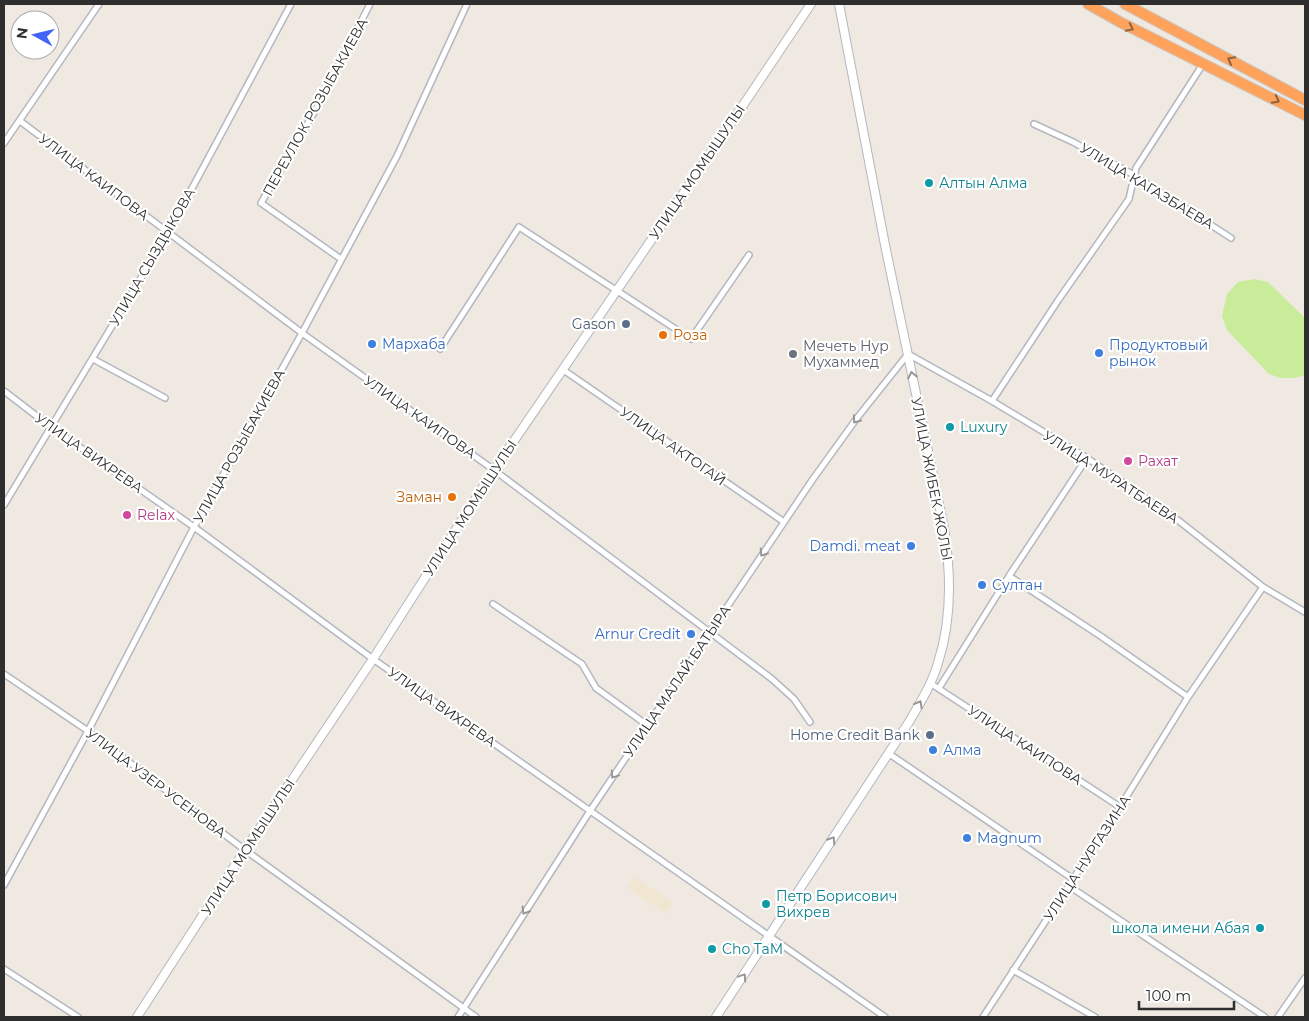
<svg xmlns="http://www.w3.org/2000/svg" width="1309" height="1021" viewBox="0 0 1309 1021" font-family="Montserrat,sans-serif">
<rect width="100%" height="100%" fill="#efe9e1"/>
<path fill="#f0e6d1" d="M634,877L673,903L666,914L627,888Z"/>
<path fill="#c9ec9a" d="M1254,279L1268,282L1305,318V375L1295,378H1280L1269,374L1227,330L1222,316L1227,294L1238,282Z"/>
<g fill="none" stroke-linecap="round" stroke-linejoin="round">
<g stroke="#b4b7c1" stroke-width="8">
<path id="street" d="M20,121L302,333L494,470L772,679L794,699L810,722
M1034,124L1073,142L1134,175L1231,238
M4,143L99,4
M341,259L261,203L319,104L370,4
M440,349L519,227L691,339L749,255
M93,359L165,398
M562,369L784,522
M4,391L51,427L194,527L373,659L885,1017
M992,401L1059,299L1129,199L1136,168L1203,64
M4,505L168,233L291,4
M1009,576L1102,637L1188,697
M493,604L582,664L596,688L647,725
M4,674L88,731L245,850L476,1017
M930,683L1120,807
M939,688L1009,576L1087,458
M888,753L1073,879
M4,885L88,731L194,527L302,333L397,156L467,4
M1069,886L1265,1017
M4,969L78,1017
M1013,970L1095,1017
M458,1017L590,811L813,479L857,418L908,354L992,401L1087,458L1179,521L1263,587L1305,612
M983,1017L1120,807L1188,697L1263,587
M1278,1017L1305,978"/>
</g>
<g stroke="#b4b7c1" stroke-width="10">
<path id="secondary" d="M137,1017L245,850L373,659L494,470L717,144L811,4
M716,1017L909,722C920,703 932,684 938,663C952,620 951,572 944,528L885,245L839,4"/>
</g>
<g stroke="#c9c9c9" stroke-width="12">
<path id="highway" d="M1088,4L1120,22L1305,115
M1125,4L1305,100"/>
</g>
<use href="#street" stroke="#fff" stroke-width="5"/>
<use href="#secondary" stroke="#fff" stroke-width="8"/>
<use href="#highway" stroke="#ffa35c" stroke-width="10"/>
</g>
<defs><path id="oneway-chevron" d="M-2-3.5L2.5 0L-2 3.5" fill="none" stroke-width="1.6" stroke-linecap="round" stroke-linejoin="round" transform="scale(1.25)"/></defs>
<g stroke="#8c6343">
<use href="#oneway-chevron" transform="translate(1130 28) rotate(26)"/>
<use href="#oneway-chevron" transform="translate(1231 60) rotate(-152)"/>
<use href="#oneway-chevron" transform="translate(1276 100) rotate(27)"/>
</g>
<g stroke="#969696">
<use href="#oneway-chevron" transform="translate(912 375) rotate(-102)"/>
<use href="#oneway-chevron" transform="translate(856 420) rotate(127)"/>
<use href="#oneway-chevron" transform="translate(763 553) rotate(124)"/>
<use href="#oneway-chevron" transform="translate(919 704) rotate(-61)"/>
<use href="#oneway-chevron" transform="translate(614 775) rotate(124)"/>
<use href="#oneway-chevron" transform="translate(832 840) rotate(-57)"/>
<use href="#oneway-chevron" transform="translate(525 911) rotate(122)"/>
<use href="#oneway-chevron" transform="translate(743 977) rotate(-56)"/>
</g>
<g fill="#0f9aa8" stroke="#fff" stroke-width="2">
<circle cx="929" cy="183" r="5"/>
<circle cx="950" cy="427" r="5"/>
<circle cx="766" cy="904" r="5"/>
<circle cx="1260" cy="928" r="5"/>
<circle cx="712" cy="949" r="5"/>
</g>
<g fill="#5c6f8a" stroke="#fff" stroke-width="2">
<circle cx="626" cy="324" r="5"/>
<circle cx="930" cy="735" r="5"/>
</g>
<g fill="#e8710a" stroke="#fff" stroke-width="2">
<circle cx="663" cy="335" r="5"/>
<circle cx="452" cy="497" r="5"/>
</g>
<g fill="#3f7fe0" stroke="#fff" stroke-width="2">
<circle cx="372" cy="344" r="5"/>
<circle cx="1099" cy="353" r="5"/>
<circle cx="911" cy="546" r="5"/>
<circle cx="982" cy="585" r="5"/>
<circle cx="691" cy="634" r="5"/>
<circle cx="933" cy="750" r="5"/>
<circle cx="967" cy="838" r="5"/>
</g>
<circle fill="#6b7280" stroke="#fff" stroke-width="2" cx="793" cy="354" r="5"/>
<g fill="#d1479c" stroke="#fff" stroke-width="2">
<circle cx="1128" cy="461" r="5"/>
<circle cx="127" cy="515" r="5"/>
</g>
<g text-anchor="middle" stroke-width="4.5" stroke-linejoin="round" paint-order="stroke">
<g font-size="14" fill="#2e2e2e" stroke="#fff">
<text transform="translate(315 107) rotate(-61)" y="5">ПЕРЕУЛОК РОЗЫБАКИЕВА</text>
<text transform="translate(697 172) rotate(-56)" y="5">УЛИЦА МОМЫШУЛЫ</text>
<text transform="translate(94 177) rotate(37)" y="5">УЛИЦА КАИПОВА</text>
<text transform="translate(1147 186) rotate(31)" y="5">УЛИЦА КАГАЗБАЕВА</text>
<text transform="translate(152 257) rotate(-60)" y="5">УЛИЦА СЫЗДЫКОВА</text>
<text transform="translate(420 417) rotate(35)" y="5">УЛИЦА КАИПОВА</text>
<text transform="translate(239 446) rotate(-61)" y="5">УЛИЦА РОЗЫБАКИЕВА</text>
<text transform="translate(673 446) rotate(35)" y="5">УЛИЦА АКТОГАЙ</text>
<text transform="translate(89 453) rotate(35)" y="5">УЛИЦА ВИХРЕВА</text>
<text transform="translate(1111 477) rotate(33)" y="5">УЛИЦА МУРАТБАЕВА</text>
<text transform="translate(932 479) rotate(79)" y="5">УЛИЦА ЖИБЕК ЖОЛЫ</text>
<text transform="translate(470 508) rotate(-57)" y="5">УЛИЦА МОМЫШУЛЫ</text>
<text transform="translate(677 681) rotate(-56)" y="5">УЛИЦА МАЛАЙ БАТЫРА</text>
<text transform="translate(442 707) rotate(35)" y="5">УЛИЦА ВИХРЕВА</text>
<text transform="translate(1025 745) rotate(33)" y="5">УЛИЦА КАИПОВА</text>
<text transform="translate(156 783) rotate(37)" y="5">УЛИЦА УЗЕР УСЕНОВА</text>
<text transform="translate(248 847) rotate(-57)" y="5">УЛИЦА МОМЫШУЛЫ</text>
<text transform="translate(1087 858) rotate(-57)" y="5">УЛИЦА НУРГАЗИНА</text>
</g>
<g font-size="14" fill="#0d838f" stroke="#fff" text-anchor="start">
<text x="939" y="188">Алтын Алма</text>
<text x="960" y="432">Luxury</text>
<text x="776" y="901">Петр Борисович<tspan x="776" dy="16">Вихрев</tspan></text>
<text x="1250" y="933" text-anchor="end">школа имени Абая</text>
<text x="722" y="954">Cho TaM</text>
</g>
<g font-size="14" fill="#4e5e75" stroke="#fff" text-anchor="end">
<text x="616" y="329">Gason</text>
<text x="920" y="740">Home Credit Bank</text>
</g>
<g font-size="14" fill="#c56008" stroke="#fff" text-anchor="start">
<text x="673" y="340">Роза</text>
<text x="442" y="502" text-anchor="end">Заман</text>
</g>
<g font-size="14" fill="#366cbe" stroke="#fff" text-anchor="start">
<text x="382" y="349">Мархаба</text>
<text x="1109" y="350">Продуктовый<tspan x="1109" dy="16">рынок</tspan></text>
<text x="901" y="551" text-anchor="end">Damdi. meat</text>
<text x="992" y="590">Султан</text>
<text x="681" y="639" text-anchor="end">Arnur Credit</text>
<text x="943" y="755">Алма</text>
<text x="977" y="843">Magnum</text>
</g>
<g font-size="14" fill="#5b616d" stroke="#fff" text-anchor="start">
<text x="803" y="351">Мечеть Нур<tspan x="803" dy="16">Мухаммед</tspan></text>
</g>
<g font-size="14" fill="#b23c85" stroke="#fff" text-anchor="start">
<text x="1138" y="466">Рахат</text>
<text x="137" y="520">Relax</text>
</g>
</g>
<rect width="1309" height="1021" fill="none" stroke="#2e2e2e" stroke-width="10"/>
<g transform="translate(35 35) rotate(278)"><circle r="24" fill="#ffffff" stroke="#ababab"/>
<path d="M0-4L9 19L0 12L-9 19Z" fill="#4264fb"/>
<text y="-8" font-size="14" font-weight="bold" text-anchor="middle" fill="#2e2e2e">N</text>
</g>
<path d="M1139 1001v8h95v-8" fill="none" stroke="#2e2e2e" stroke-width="2.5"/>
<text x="1146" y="1001" font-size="15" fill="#2e2e2e" stroke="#ffffff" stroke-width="4" paint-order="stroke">100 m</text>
</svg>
